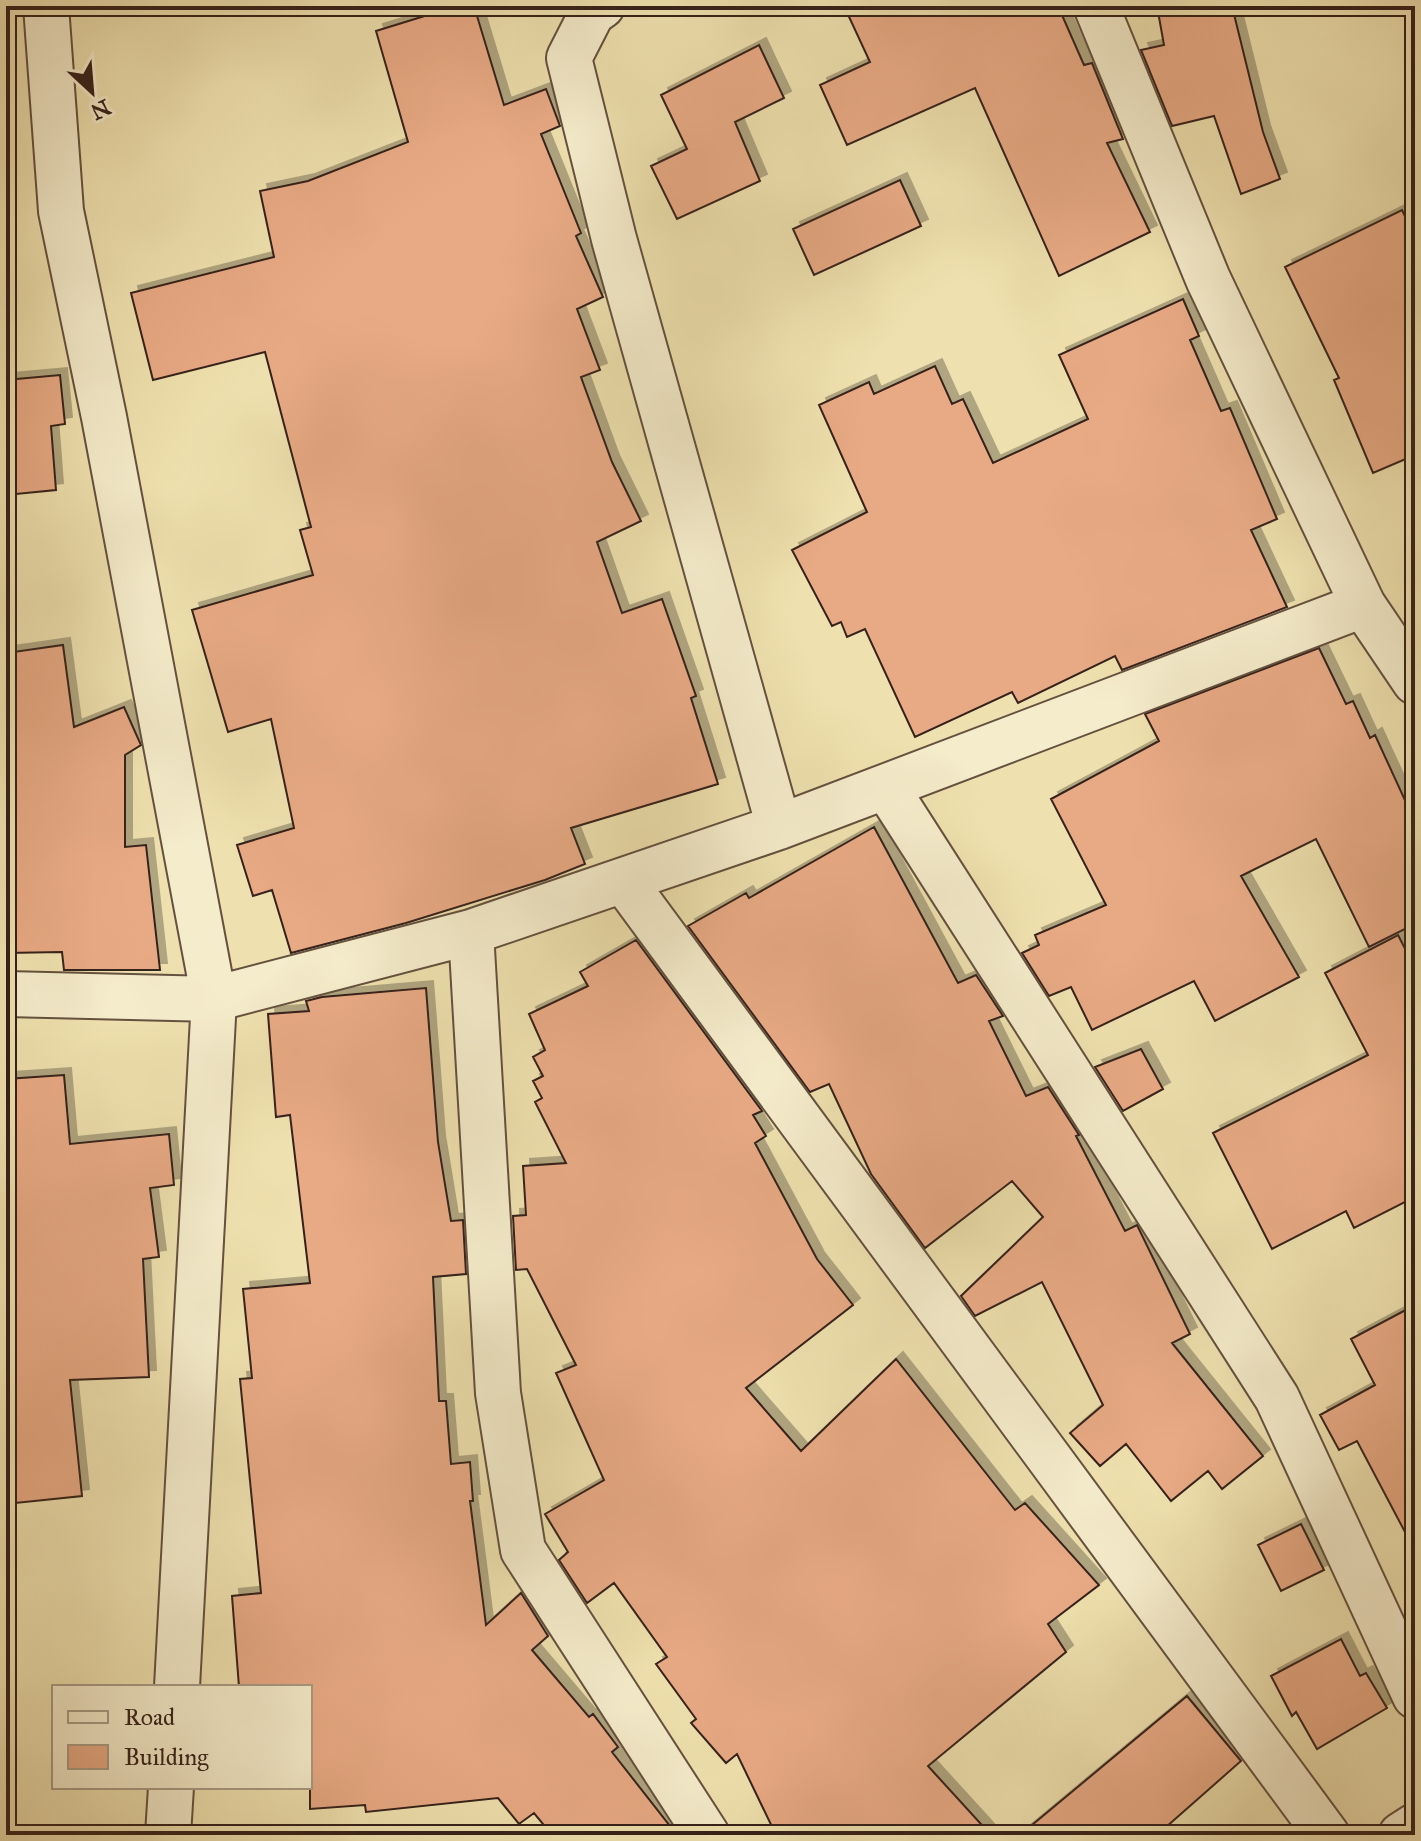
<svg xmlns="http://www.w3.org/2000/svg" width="1421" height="1841" viewBox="0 0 1421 1841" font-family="'IM FELL Great Primer',serif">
<defs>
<filter id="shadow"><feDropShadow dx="7" dy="-7" stdDeviation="0" flood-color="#0004"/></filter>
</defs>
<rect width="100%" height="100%" fill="#efe1af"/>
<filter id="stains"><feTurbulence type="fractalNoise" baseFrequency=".0025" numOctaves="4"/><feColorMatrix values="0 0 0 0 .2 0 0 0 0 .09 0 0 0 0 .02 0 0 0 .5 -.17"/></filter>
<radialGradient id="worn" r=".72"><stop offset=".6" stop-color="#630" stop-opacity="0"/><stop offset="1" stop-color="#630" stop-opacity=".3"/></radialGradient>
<path fill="#e8aa85" stroke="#35211a" stroke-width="2" filter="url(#shadow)" d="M457,6H474L504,105L546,89L560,126L541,134L581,233L576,236L603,297L577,309L600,370L581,377L612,462L641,521L597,542L622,613L662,599L696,696L691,698L718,784L571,828L585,864L545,880L406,923L291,953L272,890L253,896L237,845L294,828L271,719L228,732L192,610L313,575L300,530L311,527L265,352L153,380L131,293L274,257L260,191L308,181L408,142L376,31Z
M844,6H1058L1084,65L1092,63L1123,139L1107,143L1150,232L1059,276L975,88L847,145L820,85L870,62Z
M1157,6H1232L1263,132L1280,179L1241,194L1214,116L1172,126L1141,50L1164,45Z
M759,45L784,98L735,122L760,181L677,219L651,166L687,149L661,95Z
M900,180L921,226L814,275L793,229Z
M1402,210L1415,237V455L1373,473L1334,380L1339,378L1285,267Z
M1183,299L1199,336L1190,340L1221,411L1230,408L1277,519L1251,530L1287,607L1122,670L1115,656L1018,703L1012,692L915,737L865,629L847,637L841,622L832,626L792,550L867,512L819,405L869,382L874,394L935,366L952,404L963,399L993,463L1088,419L1059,355Z
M60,375L65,424L51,426L56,490L6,495V380Z
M63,645L74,727L124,707L141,745L125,755V847L146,845L160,970H64L62,952L6,953V653Z
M1319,648L1346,704L1353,701L1370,738L1375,735L1415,822V924L1369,947L1316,839L1241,876L1299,977L1215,1021L1194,981L1092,1030L1071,987L1049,996L1022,953L1039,945L1035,935L1106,905L1051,799L1159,741L1145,714Z
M874,827L958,983L976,975L1003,1016L989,1021L1026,1096L1048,1087L1079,1135L1076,1136L1125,1231L1137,1225L1190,1334L1172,1343L1263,1456L1222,1489L1208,1471L1171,1501L1126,1444L1100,1466L1070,1433L1103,1405L1042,1282L975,1316L961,1296L1043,1217L1012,1181L925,1248L871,1174L829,1084L810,1092L688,926L746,893L749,898Z
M1398,935L1415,968V1197L1354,1228L1346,1211L1272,1249L1213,1133L1368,1055L1325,973Z
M636,940L762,1111L753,1115L766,1136L755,1143L817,1259L853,1305L746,1388L801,1451L896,1359L1015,1510L1025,1503L1099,1585L1048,1624L1066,1652L928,1766L991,1835H776L737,1754L726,1763L691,1723L696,1719L656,1664L667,1657L614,1583L587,1603L559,1560L568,1552L545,1514L604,1480L556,1373L576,1365L527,1269L516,1270L513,1216L526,1215L523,1166L566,1163L535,1102L542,1098L533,1081L543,1076L533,1057L545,1050L529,1014L588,986L580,972Z
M426,988L438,1142L451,1221L463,1220L466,1274L433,1277L439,1401H446L451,1464L470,1462L473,1501H470L486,1625L521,1593L548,1636L532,1650L589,1717L593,1714L618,1747L612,1752L677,1835H552L534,1813L519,1824L498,1798L366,1812L365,1805L310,1809V1687H239L232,1596L261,1593L240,1379L252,1378L243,1289L310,1283L290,1115L276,1117L268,1014L309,1011L306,1001L322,997Z
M1141,1049L1163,1089L1123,1111L1095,1067Z
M64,1075L70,1144L169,1134L174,1185L150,1188L159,1257L143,1259L149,1377L70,1380L82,1496L6,1504V1079Z
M1415,1305V1551L1357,1441L1339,1450L1320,1415L1375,1385L1351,1339Z
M1301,1524L1324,1570L1281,1591L1258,1545Z
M1341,1639L1360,1676L1366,1673L1387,1708L1317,1749L1296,1712L1292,1716L1271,1676Z
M1187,1696L1241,1761L1157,1835H1020Z"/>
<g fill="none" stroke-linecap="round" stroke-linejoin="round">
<g stroke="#64513f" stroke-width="48">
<path id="minor" d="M46,6L61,211L104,417L214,999L177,1687
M602,6L592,13L569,58L614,239L779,827
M1096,6L1208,279L1363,605L1415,682
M886,787L1277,1398L1415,1696
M623,880L1327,1835
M471,932L498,1393L523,1550L707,1835
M6,994L214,999L471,932L779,827L1363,605
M168,1835L171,1787
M1401,1835L1415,1826"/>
</g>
<use href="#minor" stroke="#f5eccb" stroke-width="44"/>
</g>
<rect width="1421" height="1841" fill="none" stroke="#efe1af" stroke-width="32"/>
<rect x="8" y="8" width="1405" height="1825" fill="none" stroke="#35211a" stroke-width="4"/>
<rect x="16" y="16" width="1389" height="1809" fill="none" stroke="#35211a" stroke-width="2"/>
<rect x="52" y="1685" width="260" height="104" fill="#f5eccb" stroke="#a89b84" stroke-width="2"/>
<rect x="68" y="1711" width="40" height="12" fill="#f5eccb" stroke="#a89b84" stroke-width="2"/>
<text x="124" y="1725" font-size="24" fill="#35211a">Road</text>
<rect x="68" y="1745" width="40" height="24" fill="#e8aa85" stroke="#a89b84" stroke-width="2"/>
<text x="124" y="1765" font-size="24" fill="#35211a">Building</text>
<g transform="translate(92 92) rotate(154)" stroke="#f5eccb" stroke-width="6" paint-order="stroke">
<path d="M0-6L14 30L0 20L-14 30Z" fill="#35211a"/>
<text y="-12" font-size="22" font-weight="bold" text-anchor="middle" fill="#35211a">N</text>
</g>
<rect width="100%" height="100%" filter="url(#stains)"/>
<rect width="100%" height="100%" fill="url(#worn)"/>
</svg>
